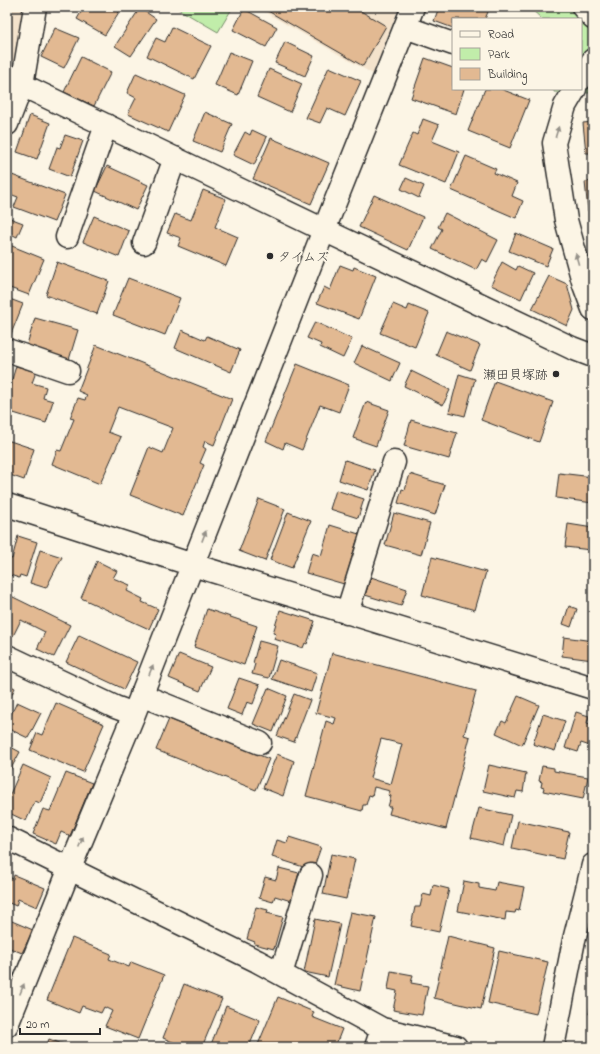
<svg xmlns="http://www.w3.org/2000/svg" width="600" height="1054" viewBox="0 0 600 1054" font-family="'Indie Flower','Klee One',sans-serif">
<rect width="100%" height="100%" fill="#fcf5e5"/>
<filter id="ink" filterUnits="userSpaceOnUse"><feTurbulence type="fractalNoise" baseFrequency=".025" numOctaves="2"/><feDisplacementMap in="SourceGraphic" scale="8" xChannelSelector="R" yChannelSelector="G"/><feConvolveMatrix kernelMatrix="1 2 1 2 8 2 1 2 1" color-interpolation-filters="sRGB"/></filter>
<g filter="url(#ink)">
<path fill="#f4e3cc" d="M7,7H24L15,61H7Z
M256,7H399L373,74Z"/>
<path fill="#c1edaa" stroke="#768c6a" d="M175,7H233L218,32Z
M529,7H593V93L554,92V89H581V19H542Z"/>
<path fill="#e2b992" stroke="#2b2b2b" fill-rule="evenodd" d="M84,7H122L105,35L77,19Z
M261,7H354L386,26L363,66Z
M439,7H490L485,19H453V28L434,21Z
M140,8L156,19L131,56L115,46Z
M244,9L277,27L266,47L233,30Z
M172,27L211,46L194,79L147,56L156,38L165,42Z
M55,28L79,38L64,68L41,57Z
M285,42L314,56L305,76L275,63Z
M229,52L252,61L238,95L215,85Z
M81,57L111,72L94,106L64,92Z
M425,58L453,68V89H464L456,114L411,98Z
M329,67L361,81L345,116L327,108L320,123L306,118Z
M269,69L302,84L290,112L257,97Z
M136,73L185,95L168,132L128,114L136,98L127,93Z
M485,89H501L529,100L510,148L468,131Z
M205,112L232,124L220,152L193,141Z
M30,115L50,123L37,159L17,152Z
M423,119L439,125L432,141L459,152L446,184L399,165L413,133L417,135Z
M593,122V153H586L583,123Z
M252,130L267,137L254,165L233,155L245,132L250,135Z
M65,135L83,141L70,177L49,169L57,147L60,148Z
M271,138L329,163L311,204L253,179Z
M466,156L496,169L494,173L517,183L512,196L523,201L516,218L451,190Z
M107,166L148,185L136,210L95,191Z
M12,175L65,195L54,222L14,207L18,197L7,193Z
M406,178L424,186L419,198L401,189Z
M593,181V210L588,211L585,182Z
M203,190L226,199L215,227L238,237L226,266L178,246L181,238L167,233L175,214L191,220Z
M374,195L423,217L408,250L359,227Z
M445,213L498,240L487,262L482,259L476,270L432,249L442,229L438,227Z
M94,216L129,231L119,257L83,242Z
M7,217L23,223L17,237L9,233L7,238Z
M516,233L553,249L546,266L509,251Z
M7,244L44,259L29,295L7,287Z
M57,262L109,281L97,314L46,295Z
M502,262L516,270L518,266L533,273L521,299L491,285Z
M340,265L353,270L354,267L376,276L359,319L317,303L324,287L330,290Z
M549,276L567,284L574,310L567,326L532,309Z
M128,278L180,298L165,335L113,315Z
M7,298L23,304L9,339L7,338Z
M393,304L407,310L409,305L429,313L415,347L380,333Z
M35,318L78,330L68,363L25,351Z
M315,322L352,339L343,358L320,347L321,344L307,338Z
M182,330L205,340L207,336L240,350L231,372L175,348Z
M446,331L480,345L470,370L436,355Z
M96,345L232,399L214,445L205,441L203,447L206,449L200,463L204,465L183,516L130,495L149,447L163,453L173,428L118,407L108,432L121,437L100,484L52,464L57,450L61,451L74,419L70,418L78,398L85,400L87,395L78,391Z
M362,346L400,363L392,381L354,363Z
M297,364L349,385L339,412L320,405L302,450L285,443L283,449L266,441Z
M16,366L36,372L32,383L46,387L43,398L53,401L46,423L7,411V396Z
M411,371L450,390L443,405L404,386Z
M459,374L475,379L465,416L449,412Z
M495,381L553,402L539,442L481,420Z
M366,402L389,410L376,446L353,438Z
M411,420L457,433L449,459L404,446Z
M7,440L34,449L24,480L7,474Z
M345,460L375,470L368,490L339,480Z
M559,473L593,477V503L556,498Z
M410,474L445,485L435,515L398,503L402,489L405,490Z
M336,490L364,499L358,518L330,509Z
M259,499L285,509L265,561L239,551Z
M288,512L311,521L292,568L270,560Z
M394,513L430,523L421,555L385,545Z
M568,524L593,528V552H591V550L565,547Z
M330,525L359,534L344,584L306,573L312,553L321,556Z
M18,536L37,542L26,577L20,575L19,578L7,574V557L12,559Z
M40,550L62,557L46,588L30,583Z
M432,557L486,572L475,610L422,595Z
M97,561L117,571L113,578L130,585L127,591L143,599L142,602L158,609L149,629L81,598Z
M371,577L407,589L401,606L365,595Z
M11,596L70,625L54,657L37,649L45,632L21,620L13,636L7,634V603Z
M569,606L577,609L571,627L563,624Z
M207,609L257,626L244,665L194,647Z
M280,610L315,621L307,644L305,643L303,648L274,639L276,634L273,633Z
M79,635L137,662L124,689L66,662Z
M564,637L593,641V660L562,656Z
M259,641L278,646L269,678L252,674L255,664L253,663Z
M332,653L476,691L464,735L470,737L446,829L389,814L391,807H388L391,796L388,795L390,791L374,787L372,796L369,795L366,805H363L362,811L306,796L326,721L334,724L336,718L316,713ZM381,739L402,744L391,784L370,778Z
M179,654L211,667L200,691L169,678Z
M279,660L317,673L311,692L272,679Z
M239,678L260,685L253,704L247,702L242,715L227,709Z
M7,684L15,688L7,704Z
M268,688L287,696L273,732L253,724Z
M294,694L310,700L294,742L277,736Z
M518,696L539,705L522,745L496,733L502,721L506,723Z
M17,702L41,713L28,738L7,728V723Z
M56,703L104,724L83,772L30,750L37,733L42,735Z
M576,712L589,716L587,723L593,725V747L581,743L578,752L565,748Z
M543,714L565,721L555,751L533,744Z
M169,719L269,759L256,790L156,750Z
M7,745L20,752L7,776Z
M277,754L294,761L283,796L263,788Z
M23,765L51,778L40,803L35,801L26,821L7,812V801Z
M489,765L526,773L523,792L517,791L515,798L483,791Z
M542,766L554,768V771L588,777L583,799L543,791L544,788L541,787L542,782L539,781Z
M66,773L92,783L70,836L61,832L56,844L33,834L43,809L50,811Z
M479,808L511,815L504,846L471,838Z
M518,821L569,832L563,859L512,848Z
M289,837L321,847L313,870L272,857L277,840L287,843Z
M331,854L355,859L346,899L323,894Z
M279,868L299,873L291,901L275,896L273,902L259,898L265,877L276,880Z
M14,875L45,888L37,907L18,899L16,906L7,902V876L13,879Z
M464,881L479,884V888L495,891L497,882L524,887L519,911L516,910L515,913L506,912L505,920L458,911Z
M433,885L449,889L439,932L411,926L415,907H420L423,894L431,896Z
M256,907L268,910L267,913L283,917L274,949L254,944L255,942L247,939Z
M350,912L376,917L360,991L334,985Z
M7,919L33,930L22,953L7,947Z
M315,919L340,924L328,977L304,972Z
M448,936L495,948L481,1009L434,998Z
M72,938L111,954L109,959L129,967L131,962L164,975L138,1039L105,1026L112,1011L104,1007L101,1013L82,1006L79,1013L47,1000Z
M499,951L548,962L536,1014L488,1003Z
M391,971L413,975L411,983L428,986L422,1015L393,1010L397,991L388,989Z
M7,972L14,974L7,991Z
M184,984L222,999L202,1047H185L163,1038Z
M593,995V1014H589Z
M278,997L314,1012L312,1017L342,1029L335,1047H257Z
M226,1006L260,1020L249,1047H210Z
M49,1039L70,1047H46Z"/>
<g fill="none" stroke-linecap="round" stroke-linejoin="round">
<g stroke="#2b2b2b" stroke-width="25">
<path id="minor" d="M583,7L593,18
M405,27L453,44
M7,76L22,85L324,230L572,348L593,356
M581,79L593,60
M575,89L565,106L554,143L566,220L584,285L593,309
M7,124L22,85L35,7
M67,237L106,125
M144,243L175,158
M7,350L68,371
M7,505L193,565L593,688
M347,613L394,462
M7,656L115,707L134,714
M141,695L260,743
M7,838L257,961L382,1029L456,1047
M281,974L311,875
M7,1025L70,868L134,714L324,230L413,7
M376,1047L382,1029
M553,1047L574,940L593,865"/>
</g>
<use href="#minor" stroke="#fcf5e5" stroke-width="22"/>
</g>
<defs><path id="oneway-solid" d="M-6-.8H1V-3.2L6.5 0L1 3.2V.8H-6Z"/></defs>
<g fill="#949088">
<use href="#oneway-solid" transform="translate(557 132) rotate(-73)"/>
<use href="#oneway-solid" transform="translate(577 259) rotate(-106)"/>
<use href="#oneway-solid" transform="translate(204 536) rotate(-69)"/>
<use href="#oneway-solid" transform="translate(151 670) rotate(-68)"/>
<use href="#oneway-solid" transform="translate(81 842) rotate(-67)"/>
<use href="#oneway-solid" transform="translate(22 989) rotate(-68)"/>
</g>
</g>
<g fill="#2b2b2b" stroke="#fcf5e5" stroke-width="1.5">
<circle cx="270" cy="256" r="4"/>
<circle cx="556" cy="374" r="4"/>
</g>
<g text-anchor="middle" stroke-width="4" stroke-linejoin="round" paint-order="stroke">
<g font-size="13" fill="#2b2b2b" stroke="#fcf5e5" text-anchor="start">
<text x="278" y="261">タイムズ</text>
<text x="548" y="379" text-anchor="end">瀬田貝塚跡</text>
</g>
</g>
<rect width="600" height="1054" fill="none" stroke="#fcf5e5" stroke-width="24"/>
<rect x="12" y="12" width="576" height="1030" fill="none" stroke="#2b2b2b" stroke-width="1.5" filter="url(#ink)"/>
<rect x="452" y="18" width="130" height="72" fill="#fcf5e5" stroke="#a8a49b"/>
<rect x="460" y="31" width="20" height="6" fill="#fcf5e5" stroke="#a8a49b"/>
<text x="488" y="38" font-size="12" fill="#2b2b2b">Road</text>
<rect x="460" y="48" width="20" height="12" fill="#c1edaa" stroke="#a8a49b"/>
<text x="488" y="58" font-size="12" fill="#2b2b2b">Park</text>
<rect x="460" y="68" width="20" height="12" fill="#e2b992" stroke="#a8a49b"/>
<text x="488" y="78" font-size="12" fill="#2b2b2b">Building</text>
<path d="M20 1028v6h80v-6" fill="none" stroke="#2b2b2b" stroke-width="2"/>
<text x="26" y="1028" font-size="12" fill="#2b2b2b" stroke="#fcf5e5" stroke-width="3" paint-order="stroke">20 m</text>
</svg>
